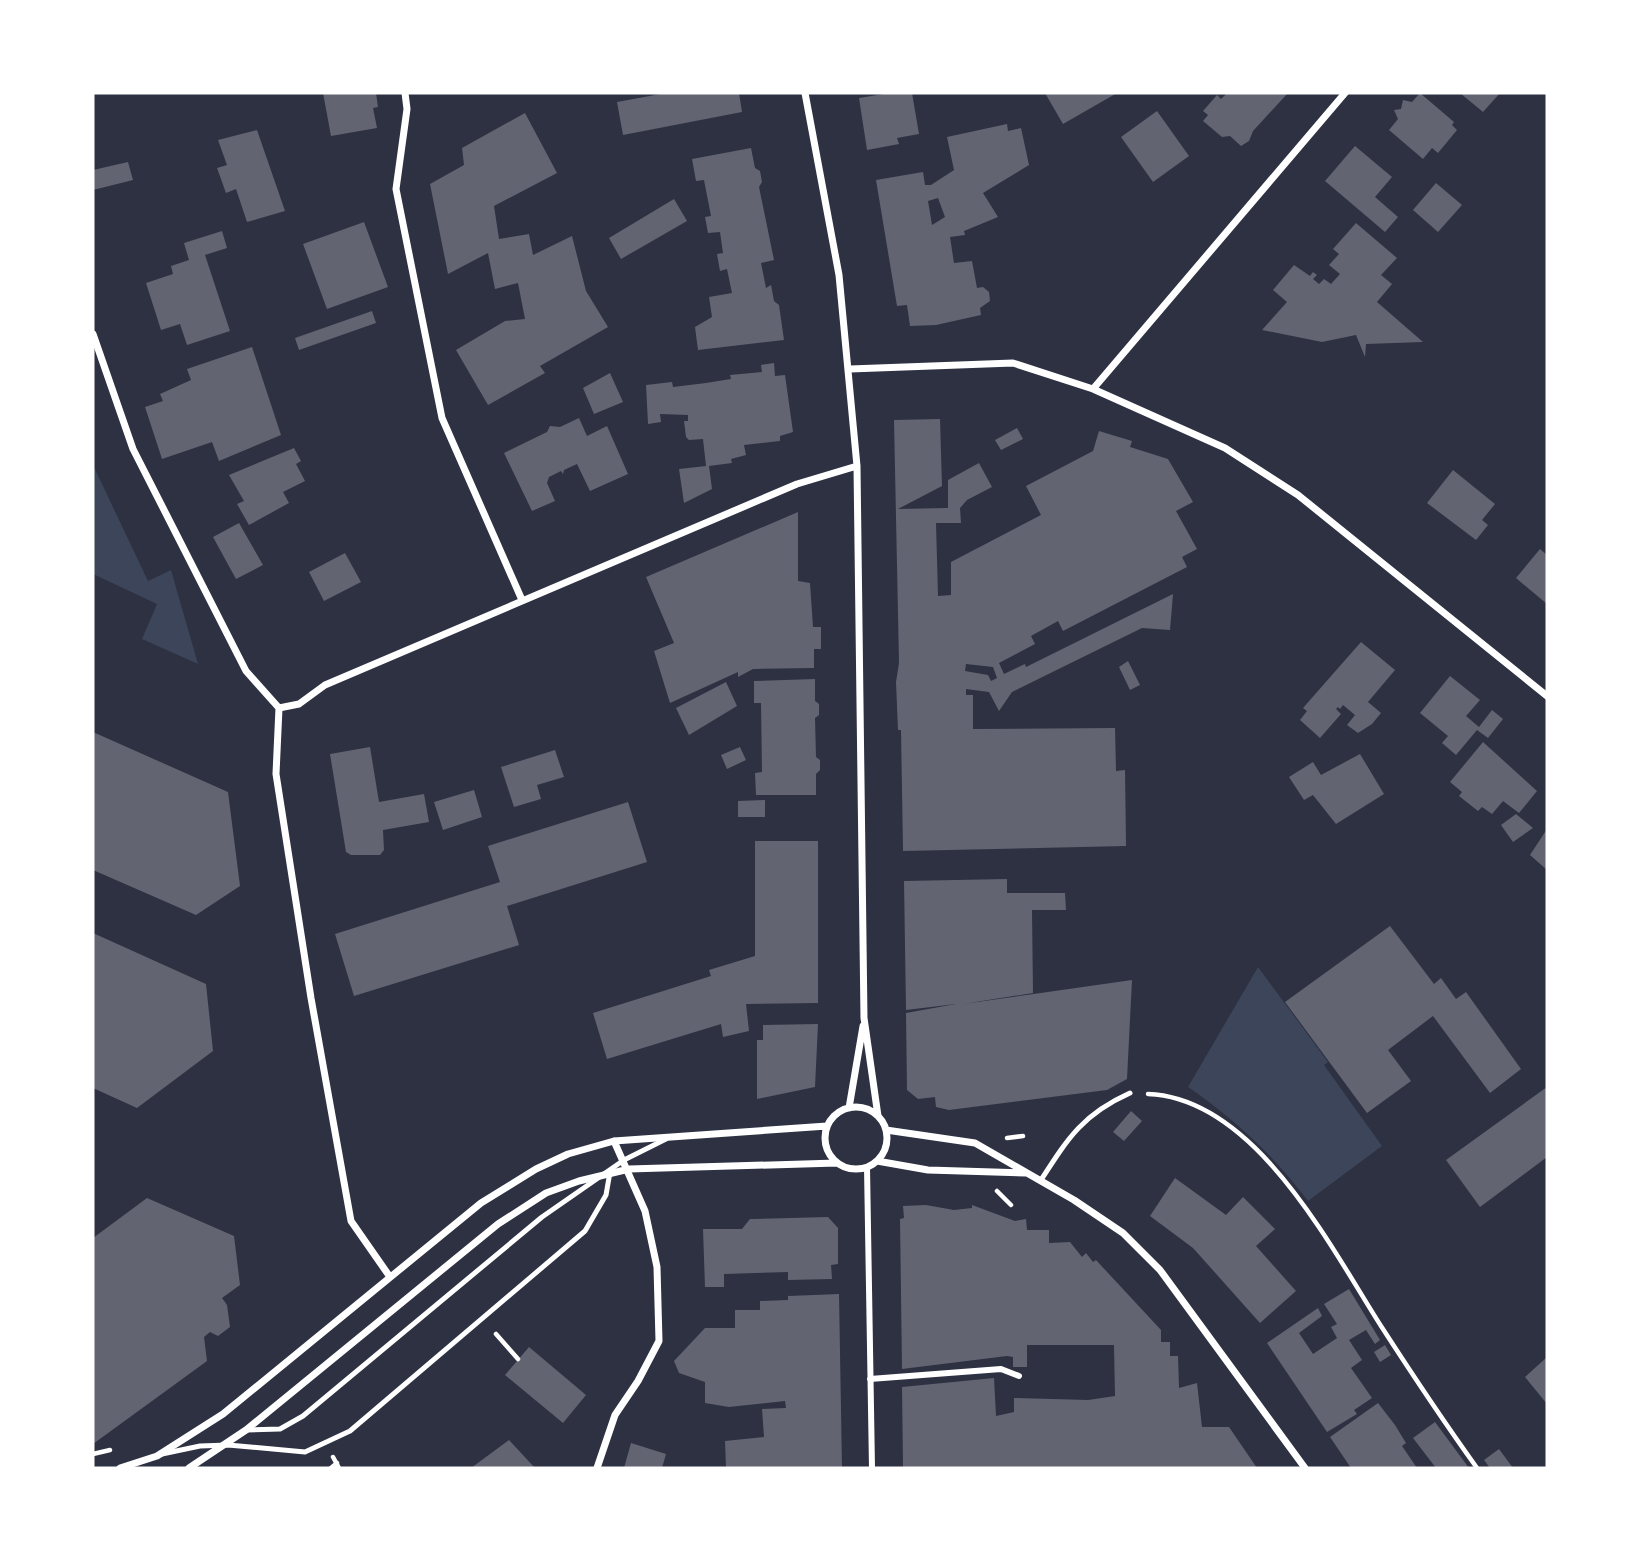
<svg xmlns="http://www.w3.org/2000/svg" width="1640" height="1561" viewBox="0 0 1640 1561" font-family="Overpass,sans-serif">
<rect width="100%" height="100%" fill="#2d3142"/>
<path fill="#3c4559" d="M93,465L148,581L171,570L198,664L142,639L157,604L93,574Z
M1258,967L1328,1062L1324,1065L1382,1146L1308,1201C1274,1156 1235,1119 1188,1087Z"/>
<path fill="#626471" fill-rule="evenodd" d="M323,93H376L378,107L373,108L377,128L331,136Z
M666,93H739L742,112L623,135L617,102Z
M890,93H912L919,134L897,138L899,144L867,150L859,98Z
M1045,93H1117L1063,124Z
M1227,93H1288L1253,131L1249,141L1241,146L1230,136L1222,137L1203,121L1208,115L1203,111L1217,95L1221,99Z
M1420,93L1454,122L1452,125L1457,130L1438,153L1432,148L1423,159L1389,130L1398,119L1394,110L1401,109L1403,100L1412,102Z
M1460,93H1500L1483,112Z
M1157,111L1189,156L1153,182L1121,137Z
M525,113L557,173L494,206L499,239L529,234L533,255L572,236L586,291L608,327L540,366L545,373L488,405L456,350L505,321L525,319L518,283L495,289L488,253L448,274L430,184L464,165L462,148Z
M1007,124L1008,131L1021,128L1029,165L983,193L998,217L964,231L965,235L950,237L954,263L972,261L977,288L983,287L989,292L990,301L980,308L981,315L936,325L910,326L907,305L897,306L876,180L923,172L925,185H931L954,170L947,137ZM938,198L945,217L932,225L928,201Z
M257,130L285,211L247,222L236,189L226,193L217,168L227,165L218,140Z
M1355,146L1392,177L1375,197L1398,217L1385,232L1325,181Z
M751,148L755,168L760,171L762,182L759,187L774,260L761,263L766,288L771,285L774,301L779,305L784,340L698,350L695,327L712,317L709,297L732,293L727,269L720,271L717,254L723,253L720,232L708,233L705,217L711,216L704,180L696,181L692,159Z
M128,162L133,180L93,190V170Z
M1436,183L1462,205L1438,232L1413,210Z
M674,199L687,221L621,259L609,238Z
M364,222L388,287L327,309L303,244Z
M1356,223L1397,258L1381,275L1392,284L1377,302L1423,342L1366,344L1365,357L1356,335L1322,342L1262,330L1287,302L1273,290L1294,265L1310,276L1313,272L1317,275L1313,279L1319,284L1324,279L1331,284L1340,274L1329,265L1339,254L1333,249Z
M222,231L227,248L205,255L230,331L187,345L180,324L161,330L146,283L173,274L171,266L189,260L184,243Z
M372,311L376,323L299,350L295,338Z
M252,347L281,435L219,461L212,442L162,459L145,407L163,401L160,394L191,380L187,369Z
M774,363L775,376L785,375L793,432L780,436V441L744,445L746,455L731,459L732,463L709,466L712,489L684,503L679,469L706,466L703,439L689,440L686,437L684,421H688V415L660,414L661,422L648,424L646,385L672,382L673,387L706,383L731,379L730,375L762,372L761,365Z
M610,373L623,402L594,414L583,388Z
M579,418L587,436L607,426L628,474L590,491L577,464L564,470L563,474L561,471L549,477L547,483L555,501L532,511L504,453L547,432L550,426L560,427Z
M940,419L942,486L898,509L948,508V480L979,463L992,487L967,500L960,508L961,523H936L938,596L951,595V562L1041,515L1026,486L1093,451L1099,431L1132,441L1130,447L1168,459L1193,502L1176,511L1197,549L1182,557L1187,567L1063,631L1058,621L1031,636L1035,644L999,663L1004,674L1025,664L1026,667L1173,594L1170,630L1142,628L1012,692L999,711L989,692L966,689V695H973V729L1115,728L1116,771L1125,770L1126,846L903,851L901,730H898L896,682L899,663L894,420ZM966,664L993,667L997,678L991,681L988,675L965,671Z
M1017,428L1023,439L1001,450L995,440Z
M294,448L301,461L296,464L305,481L283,492L289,503L249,525L237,504L244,501L229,475Z
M1453,470L1495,504L1482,520L1488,525L1476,540L1427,503Z
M798,512V581L810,583L813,627H821V649H814V668L753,669L738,677V672L670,703L654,651L674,643L646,577Z
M239,523L263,565L236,579L213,537Z
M1540,549L1547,555V604L1516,578Z
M345,553L361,582L324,601L309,572Z
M1361,642L1395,670L1368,702L1381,713L1372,724L1358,733L1347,725L1355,715L1343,705L1340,709L1338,707L1336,709L1341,714L1320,738L1300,720L1307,711L1303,708Z
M1128,661L1140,685L1130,690L1119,667Z
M1450,676L1480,700L1466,716L1479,727L1492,710L1503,719L1488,738L1477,730L1456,755L1442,743L1448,736L1420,713Z
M815,679V701L819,704V715L815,718L816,757L820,760V770L816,774V795H756L755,773L762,772L761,703H754V681Z
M726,682L737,706L689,735L676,708Z
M93,732L228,792L240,886L196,915L93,870Z
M1483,742L1537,791L1519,813L1503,801L1492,814L1482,807L1478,811L1459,796L1462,792L1450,782Z
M370,747L379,802L424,794L429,822L383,830L384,850L380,855H351L346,852L330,754Z
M740,747L746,760L727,769L721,755Z
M555,750L564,777L537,785L541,799L514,807L501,767Z
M1360,754L1384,794L1336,824L1313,795L1304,800L1289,777L1313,762L1321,775Z
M474,790L482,817L443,830L434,802Z
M765,800V817H738V801Z
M628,802L647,862L507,906L519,945L354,996L335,934L500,882L488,846Z
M1516,814L1533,828L1513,842L1501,825Z
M1547,829V870L1530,855Z
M755,841H818V1003L746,1004L749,1031L723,1037L721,1024L607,1059L593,1013L711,976L709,970L755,956Z
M1007,879V893H1065L1066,910H1032L1033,993L963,1004L1132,980L1127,1079L1107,1090L949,1110L936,1107L935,1097L918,1099L907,1090L906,1013L956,1004L906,1010L904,881Z
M1390,926L1434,984L1441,978L1456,999L1466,992L1521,1069L1490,1093L1433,1016L1388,1050L1411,1081L1367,1113L1285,1002Z
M93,933L206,984L213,1051L137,1108L93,1088Z
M818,1024L815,1087L757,1099V1040H763V1025Z
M1547,1087V1157L1480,1207L1446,1160Z
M1131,1111L1142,1121L1124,1141L1113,1132Z
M1175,1178L1226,1215L1243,1197L1275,1229L1256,1246L1296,1291L1260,1323L1193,1248L1150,1216Z
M147,1198L234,1236L240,1285L222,1298L227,1305L230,1327L218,1336L210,1332L204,1337L207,1361L93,1444V1238Z
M926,1205L954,1210L972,1208V1205L1015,1221L1026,1219L1027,1230H1049V1243L1070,1242L1082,1257L1086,1253L1093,1262L1096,1260L1161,1330V1342H1170V1356H1178L1179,1388L1197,1383L1202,1427H1229L1257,1468H903L902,1387L994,1378L996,1416L1014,1412V1398L1088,1400L1115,1396L1114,1345H1027V1367H1013V1357L1007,1356L902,1369L900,1219L904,1218L903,1206Z
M828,1217L838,1228V1264L831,1265L832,1279L788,1280V1272L724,1274V1287H705L703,1229H742L750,1219Z
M1349,1289L1380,1340L1375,1344L1366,1330L1349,1340L1362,1360L1351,1368L1372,1398L1354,1410L1357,1414L1327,1432L1267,1343L1318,1308L1322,1316L1299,1333L1313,1354L1337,1338L1331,1327L1337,1324L1324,1304Z
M839,1294L842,1468H726L725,1441L764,1437L762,1409L786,1408L785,1401L729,1407L705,1403V1382L679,1373L674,1361L705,1328H735V1310H760V1301L788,1300V1296Z
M1385,1345L1391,1355L1380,1362L1374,1352Z
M529,1347L586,1395L563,1423L505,1375Z
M1547,1357V1404L1525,1377Z
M1378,1403L1395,1425L1406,1443L1402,1446L1417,1468H1351L1330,1437Z
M1435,1422L1469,1468H1436L1413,1438Z
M509,1440L535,1468H471Z
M631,1443L666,1454L662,1468H624Z
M1499,1449L1513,1468H1490L1484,1460Z"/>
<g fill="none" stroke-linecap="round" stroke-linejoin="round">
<path stroke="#fff" stroke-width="4.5" d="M1148,1094C1255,1098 1330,1246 1381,1326C1412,1374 1444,1422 1477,1468
M1007,1138L1023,1136
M997,1191L1011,1205
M496,1334L518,1359
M93,1454L110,1450
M333,1457L339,1468
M331,1468L337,1463"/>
<path stroke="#fff" stroke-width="5" d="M1041,1180C1068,1138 1083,1114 1130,1093
M246,1430L280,1429L303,1416L542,1217L624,1160L666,1139
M162,1454L200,1446L228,1445L305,1452L350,1431L585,1231L606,1195L610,1172"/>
<path stroke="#fff" stroke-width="6" d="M867,1167L872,1468
M870,1379L1001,1369L1019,1376"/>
<path stroke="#fff" stroke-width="7" d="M405,93L407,109L396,189L442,418L522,600
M805,93L839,275L857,466L864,1018L878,1116
M93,334L133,449L246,671L279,708L276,774L311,998L351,1221L390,1277
M850,369L1013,363L1093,389L1225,448L1298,495L1547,696
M1093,389L1345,93
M279,708L299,704L325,685L797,484L857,466
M825 1138a31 31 0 1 1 62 0a31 31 0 1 1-62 0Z
M849,1108L863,1026
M886,1130L975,1143L1074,1200L1123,1233L1160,1270L1305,1468
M877,1161L928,1170L1026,1173
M120,1468L157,1456L223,1414L481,1203L536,1169L568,1154L614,1141L827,1126
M189,1468L246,1430L498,1224L546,1193L579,1181L629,1169L837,1163
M597,1468L615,1415L638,1381L659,1341L657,1267L645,1211L614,1141"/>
</g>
<rect width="1640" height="1561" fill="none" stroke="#ffffff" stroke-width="189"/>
</svg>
